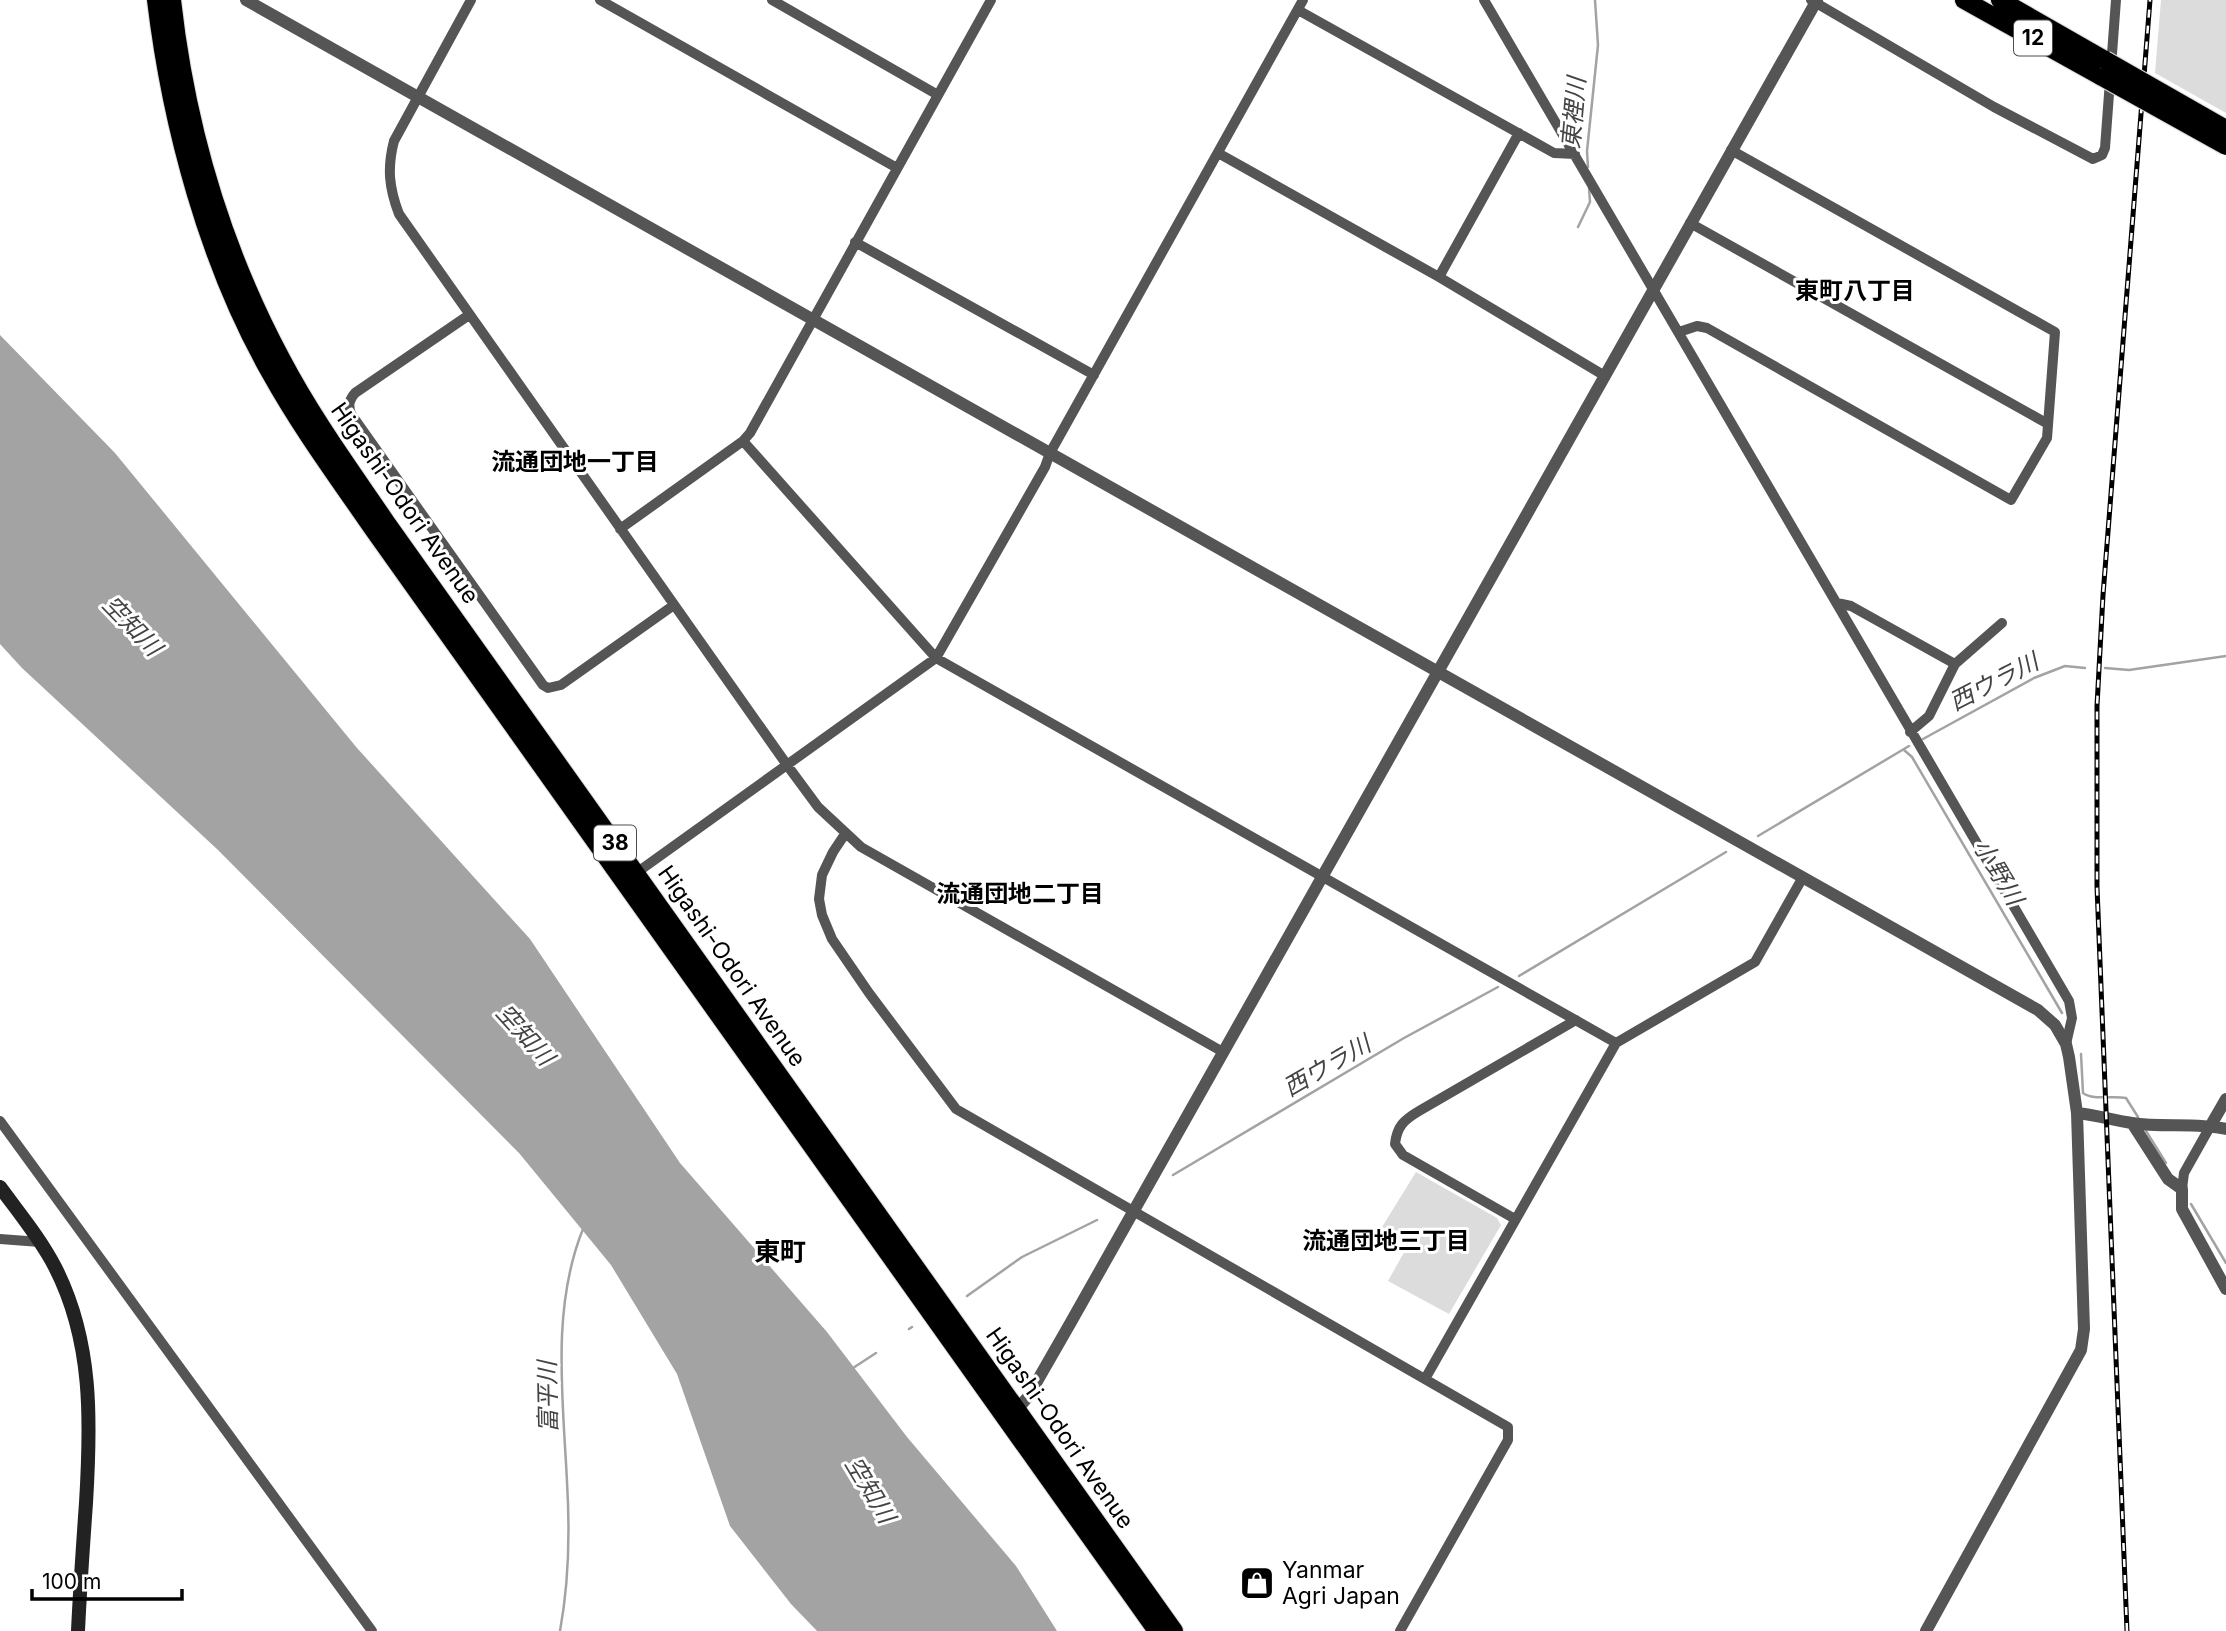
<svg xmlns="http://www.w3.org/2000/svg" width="2226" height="1631" viewBox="0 0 2226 1631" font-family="Inter,'Noto Sans JP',sans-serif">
<rect width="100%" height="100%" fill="#fff"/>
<path fill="#dcdcdc" d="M2161,0H2226V113L2155,73Z
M1416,1172L1497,1218L1501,1225L1449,1314L1388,1281L1411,1240L1382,1227Z"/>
<path fill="#a3a3a3" d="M0,335L115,453L357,748L530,939L680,1163L827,1332L907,1437L1016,1566L1057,1631H817L791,1604L730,1526L677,1374L611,1265L519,1153L218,850L22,668L0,644Z"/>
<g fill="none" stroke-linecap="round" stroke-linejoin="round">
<path stroke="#a3a3a3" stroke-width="2.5" d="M1588,167L1587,151L1598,45L1595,0
M1578,227L1590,202L1589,188
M2105,668L2129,670L2226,656
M1923,739L2034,678L2065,666L2085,668
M1904,750L1912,757L2062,1013
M1758,836L1909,746
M1519,976L1726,852
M2081,1054L2083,1093C2094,1101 2112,1095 2126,1098L2138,1117
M2146,1131L2166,1163
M1173,1175L1404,1038L1498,987
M2191,1204L2226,1263
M967,1296L1022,1257L1097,1220
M909,1329L912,1327
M853,1368L876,1353
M560,1631C569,1582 570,1532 567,1482C563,1398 551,1308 583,1229"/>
<g stroke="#dbdbdb" stroke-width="20">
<path id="trunk" d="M156,0C171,125 208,264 271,374C301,428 338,478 373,529L1157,1631
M172,0C186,126 222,248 282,360C312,417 350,469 386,522L1174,1631
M1964,0L2102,77
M2000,0L2105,60"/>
</g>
<path stroke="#555" stroke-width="10" d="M471,0L394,141C387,168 389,188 399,214L787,765L818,807L861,847L1223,1052
M600,0L897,168
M772,0L938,95
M1484,0C1680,333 1873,668 2069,1001L2072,1018L2066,1044
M1811,0L1994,107L2093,159L2102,155L2105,148L2116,0
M1298,10L1554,153L1575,154
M1218,153L1439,277L1605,376
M1690,223L2048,424
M855,242L1094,375
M1439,277L1519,133
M469,315L355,393C349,400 348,405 351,414L543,685L548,688L561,685L674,605
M1679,332L1697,326L1707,328L2011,500L2047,438L2055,332L1731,150
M743,441L936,658L1616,1043
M620,529L743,441L750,433L991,0
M1837,603L1851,606L1955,664
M1910,732L1929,716L1955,664L2002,623
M845,834L833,852L822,875L819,899L822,915L832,939L869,993L956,1109L1508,1427V1440L1400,1631
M632,876L936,658L1045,467L1050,453L1303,0
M0,1121L372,1631
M2182,1189L2184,1173L2211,1125
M1515,1219L1403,1155L1395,1144C1397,1126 1404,1120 1419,1111L1576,1020
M0,1239L40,1242
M1425,1379L1616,1043L1755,962L1803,877"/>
<path stroke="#555" stroke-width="12" d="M246,0L2038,1010L2055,1025L2066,1044L2069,1057L2077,1113L2084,1329L2081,1350L1926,1631
M2077,1113C2096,1115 2113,1120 2132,1123C2163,1128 2195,1122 2226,1129
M2132,1123L2168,1179L2182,1189V1209L2226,1289
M2211,1125L2226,1099
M1012,1415L1028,1397L1071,1322L1817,0"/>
<path stroke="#222" stroke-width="14" d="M0,1187C19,1213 40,1238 55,1267C93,1341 91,1421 86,1503C83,1545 80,1588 78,1631"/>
<use href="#trunk" stroke="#000" stroke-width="18"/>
<g stroke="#000" stroke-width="5">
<path id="rail" d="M2127,1631L2097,887V706L2103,595L2150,0"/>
</g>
<use href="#rail" stroke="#fff" stroke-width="2.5" stroke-dasharray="8" stroke-linecap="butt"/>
<g stroke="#dbdbdb" stroke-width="20" stroke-linecap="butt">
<path id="trunk-bridge" d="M2105,60L2226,129
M2102,77L2226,146"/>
</g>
<use href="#trunk-bridge" stroke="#000" stroke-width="18"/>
</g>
<defs>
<g id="shop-square" transform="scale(1.75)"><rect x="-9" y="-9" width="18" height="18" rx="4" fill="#000" stroke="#fff"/><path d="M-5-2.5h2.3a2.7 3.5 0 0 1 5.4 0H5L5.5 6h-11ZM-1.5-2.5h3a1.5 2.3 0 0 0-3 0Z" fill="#fff"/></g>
</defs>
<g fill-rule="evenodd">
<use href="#shop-square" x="1257" y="1583"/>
</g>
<g text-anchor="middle" stroke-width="6" stroke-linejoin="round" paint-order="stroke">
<g fill="#fff" stroke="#4c4c4c" stroke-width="2">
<rect x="2014" y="20.5" width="38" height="35" rx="5"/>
<rect x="594" y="825.5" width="42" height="35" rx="5"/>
</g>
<g font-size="21" font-weight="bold" fill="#000">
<text x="2033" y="45">12</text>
<text x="615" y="850">38</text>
</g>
<g font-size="23" fill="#000" stroke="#fff">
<text transform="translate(405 503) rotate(55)" y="8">Higashi-Odori Avenue</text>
<text transform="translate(732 966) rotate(55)" y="8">Higashi-Odori Avenue</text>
<text transform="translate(1060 1428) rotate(55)" y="8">Higashi-Odori Avenue</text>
</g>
<g font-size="23" fill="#000" stroke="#fff" text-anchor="start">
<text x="1282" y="1578">Yanmar<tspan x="1282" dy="26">Agri Japan</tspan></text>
</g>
<g font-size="24" font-style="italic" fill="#444" stroke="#fff">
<text transform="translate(1574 113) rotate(-85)" y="8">東裡川</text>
<text transform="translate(132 626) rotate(46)" y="8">空知川</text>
<text transform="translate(1994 682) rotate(-27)" y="8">西ウラ川</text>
<text transform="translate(1998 872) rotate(59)" y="8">小野川</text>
<text transform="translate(525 1035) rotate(48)" y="8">空知川</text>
<text transform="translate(1327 1066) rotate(-30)" y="8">西ウラ川</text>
<text transform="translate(548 1397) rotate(-91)" y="8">富平川</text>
<text transform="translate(870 1490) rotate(59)" y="8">空知川</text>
</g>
<g font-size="24" font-weight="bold" fill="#000" stroke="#fff">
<text x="1855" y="299">東町八丁目</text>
<text x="575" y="470">流通団地一丁目</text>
<text x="1020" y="902">流通団地二丁目</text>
<text x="1386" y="1249">流通団地三丁目</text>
</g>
<g font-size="26" font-weight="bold" fill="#000" stroke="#fff">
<text x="780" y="1261">東町</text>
</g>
</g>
<path d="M32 1589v10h150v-10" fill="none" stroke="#000000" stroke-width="3.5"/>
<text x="42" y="1589" font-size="21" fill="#000000" stroke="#ffffff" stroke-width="5" paint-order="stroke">100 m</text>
</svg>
